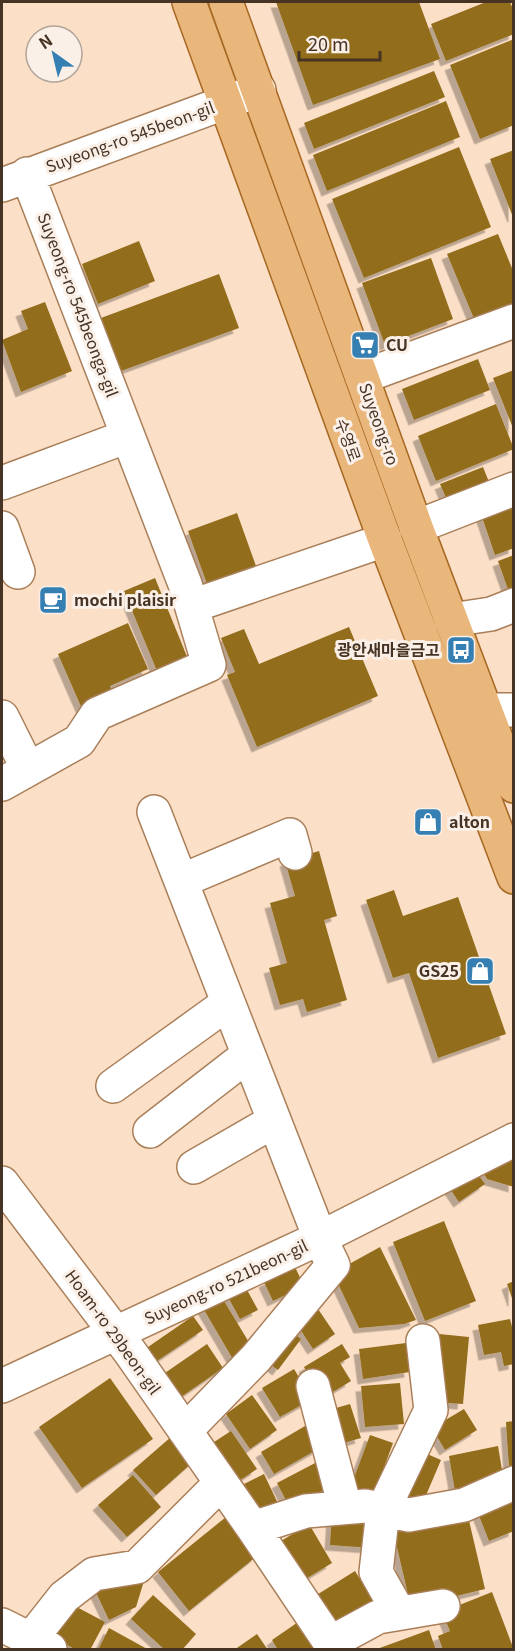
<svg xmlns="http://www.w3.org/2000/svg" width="515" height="1651" viewBox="0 0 515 1651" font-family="Georgia,'Noto Sans KR',serif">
<defs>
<filter id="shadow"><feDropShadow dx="-5.5" dy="5.5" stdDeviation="0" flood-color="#0004"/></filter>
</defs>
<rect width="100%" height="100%" fill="#fcdfc7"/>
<path fill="#916d1c" filter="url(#shadow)" d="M276,2H419L440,59L313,105Z
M486,2H510L514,11V34L446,61L431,24Z
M514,39V125L480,139L450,65Z
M434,71L445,97L314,149L304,123Z
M446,101L460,137L327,191L313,155Z
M459,147L491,227L364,278L332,199Z
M514,150V217H513L490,159Z
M498,234L514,273V306L475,321L447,254Z
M139,241L155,281L98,304L82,264Z
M431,258L453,319L385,345L362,283Z
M219,274L239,328L121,371L101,318Z
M45,302L72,371L21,392L2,340L28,329L21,311Z
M478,359L490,390L414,420L402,389Z
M514,370V428H513L493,378Z
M496,404L514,449L436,481L418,436Z
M483,467L493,492L451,509L440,484Z
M514,502V548L495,555L481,514Z
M237,513L256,566L207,584L188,531Z
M514,555V597L511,598L498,561Z
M155,578L188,659L157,671L124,591Z
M128,623L148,669L110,686L115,697L83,711L58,654Z
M349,627L378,696L257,747L227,675L235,672L221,638L244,629L259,664Z
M319,851L337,916L324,920L347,1000L307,1012L303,999L280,1005L269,968L287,963L270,903L295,896L285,861Z
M394,890L403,916L458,897L506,1034L438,1058L409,973L393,978L366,900Z
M514,1154V1187L487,1179L480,1167Z
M474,1169L485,1184L459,1202L448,1186Z
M444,1221L476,1301L425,1321L393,1242Z
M380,1247L416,1320L404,1324L359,1328L333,1273Z
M295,1267L304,1286L273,1301L264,1282Z
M514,1281V1301H513L507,1284Z
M246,1288L258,1310L240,1319L228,1297Z
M221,1296L253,1349L234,1361L203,1308Z
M318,1309L335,1334L313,1349L296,1323Z
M193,1316L203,1330L157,1361L148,1347Z
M510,1319L514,1334V1364L504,1366L501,1352L484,1355L478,1325Z
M285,1327L301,1339L278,1370L263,1359Z
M439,1334L469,1337L463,1404L433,1402Z
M406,1343L410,1372L363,1379L359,1349Z
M207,1344L223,1368L178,1399L162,1375Z
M342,1344L350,1357L340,1363L351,1381L323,1398L304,1367Z
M294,1369L312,1399L280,1417L262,1388Z
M110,1378L153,1439L82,1488L39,1427Z
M400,1383L404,1424L365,1427L361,1386Z
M252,1395L277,1430L250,1449L226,1414Z
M350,1404L361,1438L333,1446L322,1412Z
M464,1409L477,1430L445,1450L432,1428Z
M514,1421V1469H509L506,1422Z
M305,1426L318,1449L274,1474L261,1452Z
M231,1431L257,1469L230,1487L211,1444Z
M370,1435L393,1443L371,1503L348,1494Z
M171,1437L193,1462L156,1495L133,1470Z
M498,1446L504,1482L455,1491L449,1456Z
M418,1450L441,1460L421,1507L397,1497Z
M317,1462L330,1487L290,1508L277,1483Z
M264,1474L282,1512L261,1523L242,1485Z
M133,1475L161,1507L127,1537L98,1505Z
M514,1493V1531L489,1541L476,1508Z
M467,1512L485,1589L411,1607L393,1530Z
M332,1513L375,1517L372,1548L330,1545Z
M226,1517L257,1556L189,1611L158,1572Z
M309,1524L332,1563L304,1580L281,1541Z
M147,1571L136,1607L109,1620L91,1582Z
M355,1571L378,1608L338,1633L315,1596Z
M492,1592L514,1650H443L438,1636L450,1631L442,1612Z
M153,1595L196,1634L182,1650H165L131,1619Z
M71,1604L105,1622L90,1650H76L54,1637Z
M304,1618L318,1650H278L272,1640Z
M109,1628L149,1650H98Z
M429,1630L436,1650H378L377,1649Z
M257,1634L268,1650H234Z"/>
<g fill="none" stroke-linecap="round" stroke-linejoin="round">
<g stroke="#a97f59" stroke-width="36">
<path id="minor" d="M2,185L259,90
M362,377L514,321
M2,483L128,436
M416,527L514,489
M2,528L18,572
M192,606L385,540
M451,620L491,614L514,605
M484,710H514
M2,717L28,769
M2,784L79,741L97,714L209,665L185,584L27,174
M154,812L320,1238L333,1265L256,1358L185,1431
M181,881L290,835L295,853
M113,1086L228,1003
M150,1131L248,1055
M194,1167L274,1121
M2,1183L130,1352L253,1528L335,1650
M2,1386L320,1238L514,1140
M313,1386L345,1507
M253,1528L306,1511L365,1506L409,1515L464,1505L514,1483
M399,1613L376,1572L383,1510L431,1410L423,1341
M2,1625L50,1649
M31,1639L64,1597L94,1574L137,1567L221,1483
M330,1643L378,1617L443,1606"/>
</g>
<g stroke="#a76823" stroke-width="36">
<path id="major" d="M189,2L385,540L514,877
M226,2L416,527L514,786"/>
</g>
<use href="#minor" stroke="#fff" stroke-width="33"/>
<use href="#major" stroke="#e9b67b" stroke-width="33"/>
</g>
<defs>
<g id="supermarket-square" transform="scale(1.5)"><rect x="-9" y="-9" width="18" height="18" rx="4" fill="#357fb3" stroke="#faf0e8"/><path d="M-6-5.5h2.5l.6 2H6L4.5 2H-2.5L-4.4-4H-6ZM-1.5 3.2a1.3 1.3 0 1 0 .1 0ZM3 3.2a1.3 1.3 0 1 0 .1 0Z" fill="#fff"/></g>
<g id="cafe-square" transform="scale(1.5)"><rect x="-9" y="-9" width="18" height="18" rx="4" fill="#357fb3" stroke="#faf0e8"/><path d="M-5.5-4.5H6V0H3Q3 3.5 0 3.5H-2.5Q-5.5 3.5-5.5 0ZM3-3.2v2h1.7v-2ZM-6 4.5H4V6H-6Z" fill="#fff"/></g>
<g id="bus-square" transform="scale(1.5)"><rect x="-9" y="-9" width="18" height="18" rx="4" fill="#357fb3" stroke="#faf0e8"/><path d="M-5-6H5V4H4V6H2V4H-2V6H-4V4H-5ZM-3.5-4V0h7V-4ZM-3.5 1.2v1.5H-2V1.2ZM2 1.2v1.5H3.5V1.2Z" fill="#fff"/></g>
<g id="shop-square" transform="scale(1.5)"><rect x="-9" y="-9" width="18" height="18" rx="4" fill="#357fb3" stroke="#faf0e8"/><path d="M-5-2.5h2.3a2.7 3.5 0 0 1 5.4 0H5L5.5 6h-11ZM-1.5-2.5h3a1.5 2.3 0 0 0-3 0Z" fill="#fff"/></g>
</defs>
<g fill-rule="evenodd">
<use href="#supermarket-square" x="365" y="345"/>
<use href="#cafe-square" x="53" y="600"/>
<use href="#bus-square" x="461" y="650"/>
<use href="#shop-square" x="428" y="822"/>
<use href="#shop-square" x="480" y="971"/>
</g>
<g text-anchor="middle" stroke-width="6" stroke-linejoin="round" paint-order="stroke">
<g font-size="16" fill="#463323" stroke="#faf0e8">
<text transform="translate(130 137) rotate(-20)" y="6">Suyeong-ro 545beon-gil</text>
<text transform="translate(78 305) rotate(69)" y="6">Suyeong-ro 545beonga-gil</text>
<text transform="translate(379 424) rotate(70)" y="6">Suyeong-ro</text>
<text transform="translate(348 440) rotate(70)" y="6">수영로</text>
<text transform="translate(226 1282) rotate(-25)" y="6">Suyeong-ro 521beon-gil</text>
<text transform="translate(113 1332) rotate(54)" y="6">Hoam-ro 29beon-gil</text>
</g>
<g font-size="16" font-weight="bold" fill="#463323" stroke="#faf0e8" text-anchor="start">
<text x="386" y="351">CU</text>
<text x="74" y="606">mochi plaisir</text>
<text x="440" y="656" text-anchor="end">광안새마을금고</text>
<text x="449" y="828">alton</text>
<text x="459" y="977" text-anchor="end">GS25</text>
</g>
</g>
<rect width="515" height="1651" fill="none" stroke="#463323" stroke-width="6"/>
<g transform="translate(54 54) rotate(326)"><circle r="28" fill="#faf0e8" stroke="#b2a499" stroke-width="1.5"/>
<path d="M0-4.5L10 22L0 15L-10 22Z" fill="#357fb3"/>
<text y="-9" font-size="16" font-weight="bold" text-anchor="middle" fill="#463323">N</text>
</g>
<path d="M299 51v9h81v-9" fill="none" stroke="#463323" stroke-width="3"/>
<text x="308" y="51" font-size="18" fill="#463323" stroke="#faf0e8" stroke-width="4.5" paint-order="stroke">20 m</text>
</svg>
